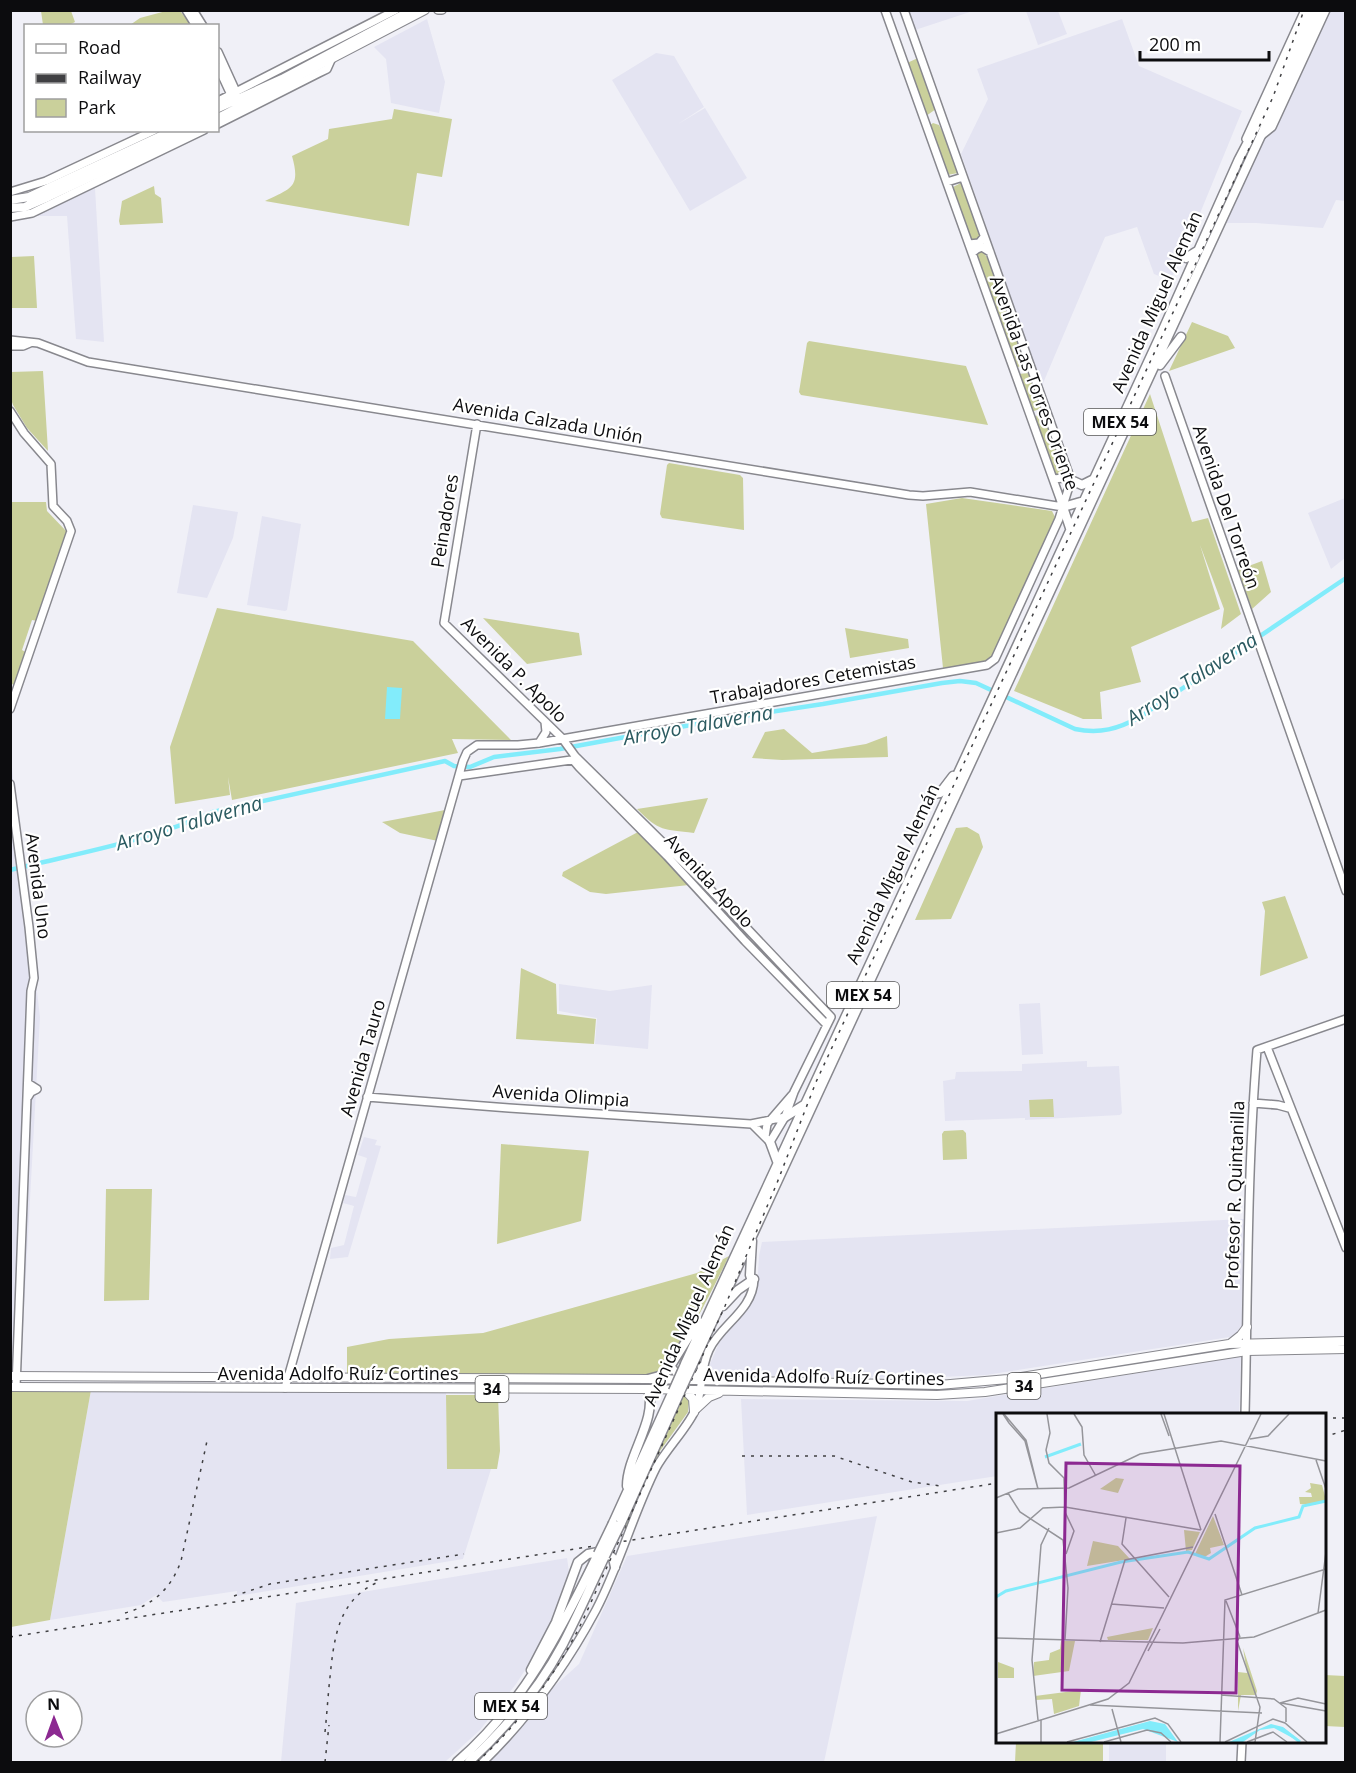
<svg xmlns="http://www.w3.org/2000/svg" width="1356" height="1773" viewBox="0 0 1356 1773" font-family="'Open Sans',sans-serif">
<rect width="100%" height="100%" fill="#f0f0f7"/>
<path fill="#e4e4f2" d="M908,11V10L973,11L915,30Z
M1026,11H1058L1067,34L1038,45Z
M1316,11H1345V201L1336,200L1323,228L1256,223H1217Z
M427,19L445,82L439,113L391,103L386,59L374,47Z
M1122,19L1139,66L1242,111L1178,267L1172,276L1166,279L1154,274L1137,227L1105,237L1041,388L961,154L988,99L977,69Z
M656,53L674,56L704,107L678,124L705,108L747,178L690,211L612,80Z
M95,188L104,342L76,339L67,216H35Z
M1345,498V558L1331,569L1308,513Z
M193,505L238,512L233,538L207,598L177,593Z
M262,516L301,524L287,610L285,611L247,605Z
M10,743L16,814L40,1017L20,1382H10Z
M559,984L610,991L652,985L648,1049L595,1044L597,1018L559,1011Z
M1040,1003L1043,1054L1022,1055L1019,1004Z
M1087,1061V1067L1119,1066L1122,1113L1120,1115L1025,1120V1118L945,1121L943,1081L955,1079L956,1072L1022,1071V1064Z
M364,1137L377,1140L375,1145L381,1146L348,1257L330,1259L331,1248L344,1245L354,1206L343,1203L345,1195L356,1197L367,1158L358,1155Z
M1244,1219L1243,1327L1240,1333L1230,1337L986,1375L917,1378L717,1375L711,1369L710,1364L719,1343L747,1309L753,1300L757,1290L759,1256L762,1242Z
M1241,1356L1239,1414H998L997,1476L747,1515L741,1399L967,1401Z
M91,1390L446,1391L447,1469H491L463,1559L237,1596V1591L163,1602L156,1595L141,1605L50,1620Z
M877,1516L824,1762H487L548,1692L579,1664L627,1556Z
M567,1558L569,1572L546,1638L516,1684L480,1730L445,1762H281L296,1603Z
M1109,1742H1166V1762H1109Z"/>
<path fill="#cad09b" d="M41,11H71L75,22L69,25H43Z
M166,11H180L191,25H130L140,18Z
M918,58L936,109L926,116L907,63Z
M394,109L452,119L442,177L417,173L409,226L265,201C291,188 301,188 292,156L328,139L329,129L392,119Z
M933,123L939,125L950,147L958,173L947,175L929,126Z
M961,183H963L982,236V240L973,243L970,240L951,188Z
M154,186L155,194L161,198L163,223L120,225L119,221L122,201Z
M982,251C993,259 1023,351 1030,370L1015,366L976,254Z
M34,256L37,308H11V257Z
M1192,322L1228,336L1235,348L1169,371Z
M809,341L966,366L988,425L801,395L799,392L807,343Z
M43,371L48,451L27,428L13,405L11,399V372Z
M1030,373L1043,408L1031,412L1018,374Z
M1150,394L1192,522L1208,518L1241,614L1221,629L1224,609L1200,545L1220,609L1131,647L1141,682L1100,692L1102,719H1083L1014,691Z
M1038,414H1044L1066,472L1062,477H1054L1034,419Z
M669,463L740,475L743,478L744,530L662,518L660,514L667,465Z
M962,498L1052,511L1056,519L991,662L943,668L926,504Z
M11,502H46L47,511L67,532L37,621L32,620L22,650L27,653L15,685L11,684Z
M1262,561L1271,592L1252,609L1238,570Z
M217,608L413,641L511,740L452,739L458,753L232,800L228,777L230,795L175,804L170,747Z
M483,618L579,633L582,655L527,664Z
M845,628L908,639L909,648L850,658Z
M784,729L812,753L866,744L887,736L888,757L782,760L752,758L765,732Z
M708,798L694,833C663,829 660,832 637,809Z
M445,810L438,841L400,833L382,822Z
M967,827L979,834L983,847L951,919L915,920L956,828Z
M638,832L689,885L606,894L590,892L562,876L563,872Z
M1285,896L1308,958L1260,976L1265,911L1262,902Z
M521,968L556,984L557,1014L596,1019L594,1044L516,1039Z
M1053,1099L1054,1117H1030L1029,1100Z
M963,1130L966,1133L967,1159L943,1160L942,1134L944,1131Z
M501,1144L589,1151L581,1221L497,1244Z
M106,1189H152L149,1300L104,1301Z
M729,1256C716,1282 678,1363 654,1375H347V1347L389,1339L483,1333L697,1273Z
M11,1390H91L50,1620L11,1627Z
M684,1392L689,1398L688,1412L660,1451L626,1529L622,1527Z
M446,1395H498L500,1451L497,1469H447Z
M1325,1675L1345,1676V1727L1325,1726Z
M1016,1742H1103V1762H1015Z"/>
<path fill="#82ecfb" d="M387,687L402,688L400,719H385Z"/>
<g fill="none" stroke-linecap="round" stroke-linejoin="round">
<path stroke="#82ecfb" stroke-width="4.5" d="M10,870C79,853 149,841 213,812L445,761L454,766L470,767L494,757L560,749L718,720L823,704L942,683L960,681L976,683L1075,729C1100,734 1118,729 1140,717L1346,578"/>
<g stroke="#88888e" stroke-width="10">
<path id="secondary" d="M186,10L196,26
M193,10L203,26
M438,10H442
M885,10L1063,507
M218,52L238,96
M218,67L232,97
M218,101L396,10
M218,124L319,73L327,69L331,60
M1262,135L1272,127L1326,10
M1246,139L1305,10
M947,182L963,177
M10,192L46,181L155,130
M10,217L32,213L204,130
M969,244L979,243L984,237
M972,253L977,249L982,247L990,252
M10,340L38,343L88,362L909,495L923,496L970,492L1063,507
M10,346H23L30,343
M1165,376L1346,891
M10,411L24,433L51,464L53,506L67,521L71,531L10,709
M477,424L444,623L562,738L575,756L705,884L831,1017L794,1092L785,1117L770,1142L752,1124
M1053,479L1064,478L1068,471
M539,743L546,732L545,722
M575,756L573,760L579,767L667,856L745,941L827,1025
M459,776L578,759
M10,784L29,927L34,978L31,991L16,1387
M1267,1047L1346,1248
M28,1097L31,1092L37,1089L29,1084
M367,1097L509,1108L751,1124L785,1117
M1253,1103L1278,1105L1289,1108
M765,1137L767,1124L792,1095
M671,1366L677,1374L687,1377L697,1376L702,1369
M285,1388L463,761L467,752L477,745H518L539,743L987,665L995,659L1059,519L1071,480L904,10
M1245,1414C1248,1293 1247,1171 1257,1050L1346,1019
M483,1762C528,1718 566,1666 596,1610C620,1564 633,1514 656,1468C666,1449 690,1425 696,1408C703,1389 700,1369 709,1350C721,1324 753,1311 754,1279
M1241,1762L1242,1742"/>
</g>
<g stroke="#88888e" stroke-width="10">
<path id="primary" d="M218,108L282,79L412,10
M218,118L425,10
M10,200L29,197L174,130
M10,208L25,207L48,197L191,130
M1231,1343L1241,1335L1247,1327
M702,1367L717,1381
M10,1376L648,1379L939,1385L1008,1379L1229,1344L1346,1341
M10,1387L648,1389L937,1395L985,1392L1247,1351L1346,1349
M685,1390L693,1399L694,1412
M696,1409L709,1397L719,1393"/>
</g>
<g stroke="#88888e" stroke-width="11">
<path id="highway" d="M1186,258L1199,250
M1160,365L1181,337
M1071,480L1082,485L1094,479
M1070,528L1063,507L1084,501
M933,794L940,793L953,776
M785,1117L804,1105
M770,1142L777,1161
M723,1306L738,1290L754,1279L751,1278L750,1275L752,1241
M685,1364L1161,334L1239,159L1274,92L1311,10
M692,1366L1319,10
M648,1379L663,1375L668,1370L693,1330L701,1323
M627,1486C627,1455 658,1419 648,1389
M613,1523L673,1391
M621,1523L680,1392
M531,1670L556,1622L578,1562L588,1554L598,1552L608,1554L613,1558L615,1567
M457,1762C524,1704 560,1632 598,1554
M469,1762C506,1728 539,1689 563,1644C578,1615 591,1586 605,1556"/>
</g>
<use href="#secondary" stroke="#fff" stroke-width="7"/>
<use href="#primary" stroke="#fff" stroke-width="8"/>
<use href="#highway" stroke="#fff" stroke-width="8"/>
<path stroke="#404043" stroke-width="1.5" stroke-dasharray="3 6" stroke-linecap="butt" d="M1324,1418H1346
M1324,1437L1346,1430
M742,1456H834L912,1482L941,1486
M234,1596L270,1584L464,1554
M125,1613C153,1605 171,1589 181,1561L207,1441
M10,1637L998,1483
M325,1732C327,1713 328,1695 330,1677C334,1638 338,1601 376,1583
M325,1762L329,1725
M477,1762C521,1722 557,1673 583,1620L725,1306L777,1183L816,1082L1273,97L1304,10"/>
<g stroke="#88888e" stroke-width="11" stroke-linecap="butt">
<path id="highway-bridge" d="M673,1391L685,1364
M680,1392L692,1366
M598,1554L613,1523
M605,1556L621,1523"/>
</g>
<use href="#highway-bridge" stroke="#fff" stroke-width="8"/>
</g>
<g text-anchor="middle" stroke-width="4.5" stroke-linejoin="round" paint-order="stroke">
<g fill="#fff" stroke="#555556" stroke-width="1.5">
<rect x="1084" y="409" width="72" height="26" rx="4.5"/>
<rect x="827" y="982" width="72" height="26" rx="4.5"/>
<rect x="1007.5" y="1373" width="33" height="26" rx="4.5"/>
<rect x="475.5" y="1376" width="33" height="26" rx="4.5"/>
<rect x="475" y="1693" width="72" height="26" rx="4.5"/>
</g>
<g font-size="16" font-weight="bold" fill="#0c0c0e">
<text x="1120" y="428">MEX 54</text>
<text x="863" y="1001">MEX 54</text>
<text x="1024" y="1392">34</text>
<text x="492" y="1395">34</text>
<text x="511" y="1712">MEX 54</text>
</g>
<g font-size="18" fill="#0c0c0e" stroke="#fff">
<text transform="translate(1157 302) rotate(-66)" y="6">Avenida Miguel Alemán</text>
<text transform="translate(1034 383) rotate(70)" y="6">Avenida Las Torres Oriente</text>
<text transform="translate(548 421) rotate(10)" y="6">Avenida Calzada Unión</text>
<text transform="translate(1226 507) rotate(71)" y="6">Avenida Del Torreón</text>
<text transform="translate(445 521) rotate(-81)" y="6">Peinadores</text>
<text transform="translate(514 670) rotate(45)" y="6">Avenida P. Apolo</text>
<text transform="translate(813 680) rotate(-10)" y="6">Trabajadores Cetemistas</text>
<text transform="translate(893 874) rotate(-65)" y="6">Avenida Miguel Alemán</text>
<text transform="translate(709 881) rotate(47)" y="6">Avenida Apolo</text>
<text transform="translate(38 886) rotate(83)" y="6">Avenida Uno</text>
<text transform="translate(363 1058) rotate(-74)" y="6">Avenida Tauro</text>
<text transform="translate(561 1096) rotate(4)" y="6">Avenida Olimpia</text>
<text transform="translate(1235 1195) rotate(-88)" y="6">Profesor R. Quintanilla</text>
<text transform="translate(689 1315) rotate(-66)" y="6">Avenida Miguel Alemán</text>
<text x="338" y="1380">Avenida Adolfo Ruíz Cortines</text>
<text transform="translate(824 1377) rotate(1)" y="6">Avenida Adolfo Ruíz Cortines</text>
</g>
<g font-size="20" font-style="italic" fill="#2c5b61" stroke="#fff">
<text transform="translate(1192 679) rotate(-33)" y="7">Arroyo Talaverna</text>
<text transform="translate(698 725) rotate(-10)" y="7">Arroyo Talaverna</text>
<text transform="translate(189 823) rotate(-16)" y="7">Arroyo Talaverna</text>
</g>
</g>
<g transform="translate(996 1413)">
<rect width="330" height="330" fill="#f0f0f7"/>
<path d="M120,65L128,66L122,80L104,76ZM314,70L326,72L330,87L318,92L304,91L303,84H316L315,80L309,79L315,75ZM217,103L228,132L214,135L215,140L207,145L199,141ZM188,117L204,119L196,137L190,138ZM97,128L122,133L134,146L91,153ZM157,215L152,227H112L111,224ZM65,228H79L73,258L37,263L38,249L53,247L54,240L64,236ZM247,235L261,278L260,282H245L242,298V259L251,260ZM2,249L18,255V265H2ZM85,277L83,293L58,301L56,286L40,287L39,283Z" fill="#cad09b"/>
<path d="M154,308L169,311L182,329L147,316L95,329H77ZM275,311L287,314L304,329L278,315L264,317L247,329H233Z" fill="#82ecfb"/>
<path fill="none" stroke="#82ecfb" stroke-width="3" d="M49,44L85,31M0,184L10,178L125,149L192,139L213,146L259,115L303,104L307,93L330,88M287,316L304,329"/>
<path fill="none" stroke="#95959a" stroke-width="1.5" d="M7,1L13,10L29,28L42,76L30,27L8,1M51,1L54,20L50,37L53,50L68,65L69,99L78,118L70,141M78,1L86,14L88,42L100,63M165,1L173,23M168,1L205,117M254,26L272,23L293,1M320,47L330,76M12,80L24,99L67,127L72,175L69,227M0,85L22,76L73,75L144,41L225,28L330,48M219,101L246,182M130,105L126,131L173,184M0,120L24,115L47,95L69,94L205,117M230,188L244,224M115,191L168,195M322,200L330,139M244,224L241,228L264,294L259,329M0,225L187,230L258,224L330,197M104,229L129,147L197,134M152,238L164,216M225,282L278,286L290,295V309M284,290L302,285L330,291M285,290L330,298M94,292L266,300M116,296L125,329M42,307L36,247L45,132L53,115M0,321L112,286L133,270L265,1M45,329V307M71,329L159,305L172,311L185,329M108,329L151,317L165,320L175,329M224,329L229,187L330,156M229,329L277,306L289,310L311,329M251,329L277,319L291,329"/>
<path fill="#8c2991" fill-opacity="0.15" stroke="#8c2991" stroke-width="3" d="M70,50L244,53L240,280L66,277Z"/>
<rect width="330" height="330" fill="none" stroke="#0c0c0e" stroke-width="3"/>
</g>
<rect width="1356" height="1773" fill="none" stroke="#0c0c0e" stroke-width="24"/>
<rect x="24" y="24" width="195" height="108" fill="#ffffff" stroke="#9e9e9f" stroke-width="1.5"/>
<rect x="36" y="44" width="30" height="9" fill="#ffffff" stroke="#9e9e9f" stroke-width="1.5"/>
<text x="78" y="54" font-size="18" fill="#0c0c0e">Road</text>
<rect x="36" y="74" width="30" height="9" fill="#404043" stroke="#9e9e9f" stroke-width="1.5"/>
<text x="78" y="84" font-size="18" fill="#0c0c0e">Railway</text>
<rect x="36" y="99" width="30" height="18" fill="#cad09b" stroke="#9e9e9f" stroke-width="1.5"/>
<text x="78" y="114" font-size="18" fill="#0c0c0e">Park</text>
<g transform="translate(54 1719) rotate(359)"><circle r="28" fill="#ffffff" stroke="#9e9e9f" stroke-width="1.5"/>
<path d="M0-4.5L10 22L0 15L-10 22Z" fill="#8c2991"/>
<text y="-9" font-size="16" font-weight="bold" text-anchor="middle" fill="#0c0c0e">N</text>
</g>
<path d="M1140 51v9h129v-9" fill="none" stroke="#0c0c0e" stroke-width="3"/>
<text x="1149" y="51" font-size="18" fill="#0c0c0e" stroke="#ffffff" stroke-width="4.5" paint-order="stroke">200 m</text>
</svg>
